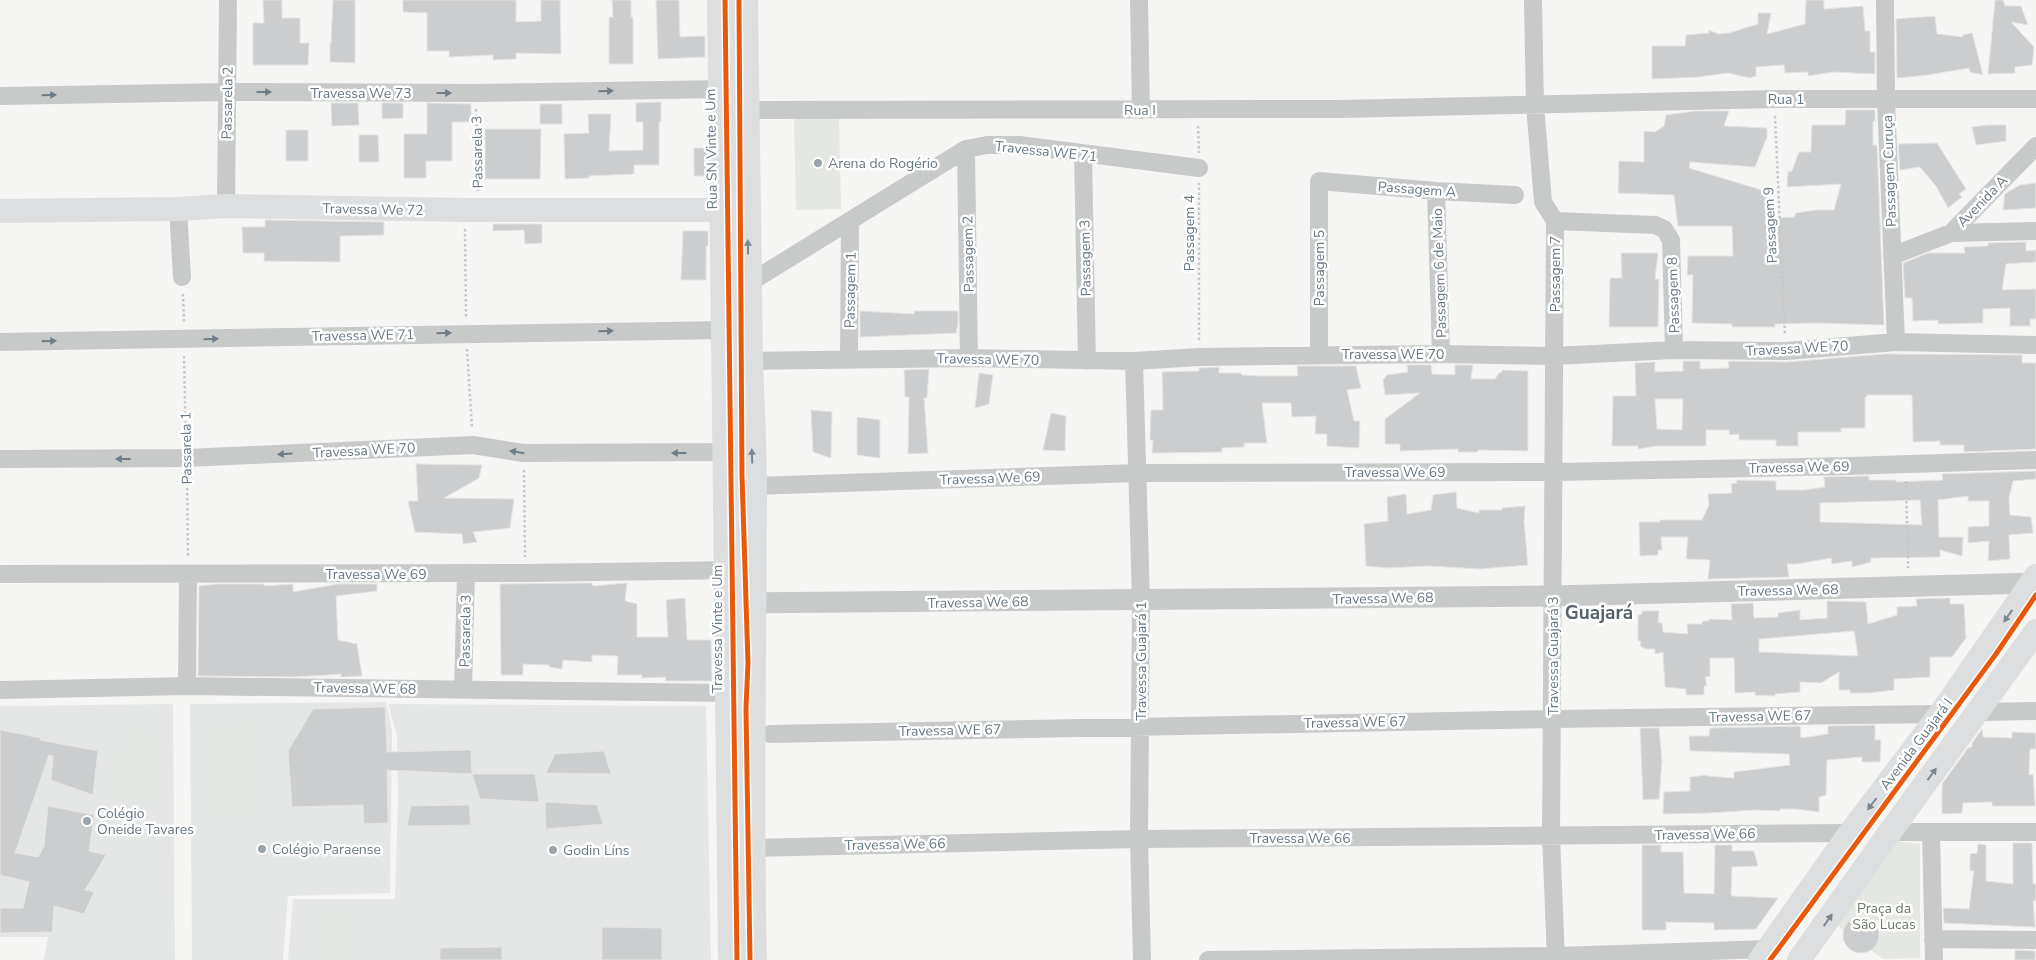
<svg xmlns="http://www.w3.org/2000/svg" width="2036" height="960" viewBox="0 0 2036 960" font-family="'Nunito Sans',sans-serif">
<rect width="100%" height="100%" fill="#f5f5f4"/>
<path fill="#e5e7e7" d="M386,702L392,731L390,893L288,896L283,960H192L190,704Z
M173,704L175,960H44L48,937H0V706Z
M388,704L706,706L711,960H288L293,899H395L398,801L397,735Z"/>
<path fill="#e4e7e2" d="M794,117H839L841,209L796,210Z
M263,720L257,817L201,815V730Z
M125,727L162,735L153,803L111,797Z
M1892,841L1920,844V958L1883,959L1835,924Z
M351,912L354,960H317L315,915Z"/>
<path fill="#cccdce" stroke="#e4e4e4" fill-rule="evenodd" d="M263,0H282V18H300V43H309L308,65H253V23H264Z
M333,0H355V63L330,62V43H331Z
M403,0H516V22L541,21V0H560L561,54L516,53V59L493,60V55L449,57V51H427V13L403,12Z
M612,0H631V17H633V64H609V17H613Z
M656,0H679L680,37L705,36V57L658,59Z
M1806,0H1824V9L1863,6L1865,31H1870V52H1875V74L1833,72L1808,76V72L1785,73L1784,65L1756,67V76L1750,78L1728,73L1698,77L1652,79V46H1685L1686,35L1709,33V30L1718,34L1729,33L1758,24V13H1771L1767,34L1805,24Z
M1995,0H2003L2005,6H2021L2028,25L2011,22L2034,47L2032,65L2015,67V73L1988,74Z
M1935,16L1937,34L1963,37V35L1972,33L1983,75L1970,72L1969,68L1928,75L1897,78L1896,19Z
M661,102V122H659V165H634V174L589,176V178L565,179L564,134L589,133L588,114H611L609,151L643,150V122H636V103Z
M331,103H358L359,125L332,126Z
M382,103H403V118L382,119Z
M427,103L471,104V122H452V161H426V178H404V134H427Z
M540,104H562V124H540Z
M1846,110H1875V121H1873V145H1877L1884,325L1817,323L1775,324V327H1732V324L1692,323L1693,275H1687L1688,256H1733L1732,226H1678L1674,195L1618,193L1619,161L1644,162V131L1655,132L1664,126L1666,115L1695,111H1729L1724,126L1767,128V137L1755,167L1690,162L1689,168L1768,192L1767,218L1794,217L1796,213L1816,210H1834L1841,184L1787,187L1788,172L1792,171L1799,152H1811L1812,125H1845Z
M1988,125H2006V141L1976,145L1972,127Z
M485,129H541L540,179H485Z
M286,130H308V161H286Z
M359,135H378L379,162H359Z
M1937,143L1966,189L1959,194L1962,197L1948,208L1936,186L1920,167L1900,170L1898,144Z
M694,148H707V176H694Z
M2036,183V208L2003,210L2005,194L2020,185Z
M265,220L384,222V235L340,236V262L264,261V253H243L242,227H265Z
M493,224H542V243L525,244L524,230L493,231Z
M683,231H708V246H706V280H681Z
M2026,242V251L2036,250V262L2006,264L2002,290L2036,289V319H2030V326H2010V308L1983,309V323L1938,324V320L1913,321L1912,298H1905L1903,263L1928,253H1965L1964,247L1988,246V243Z
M1621,253H1658L1655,279H1659L1658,327H1609L1610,278H1622Z
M860,311L914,314V311H958V325L956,333L860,337Z
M1885,354L2022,355V363H2036V449L1964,452V445H1940V441L1913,442L1912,395H1867V397H1865V428H1841V432H1798V446H1776V440H1739V434L1729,435V430H1706V446H1657L1638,449V446H1612L1613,396H1636L1635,363L1655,362V372L1683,371V361H1700V369L1729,368L1728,361L1787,362ZM1655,399H1683L1682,430L1657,429Z
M1407,365H1431L1432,374L1455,375V365H1473L1471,379H1495L1499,373L1502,372V370L1528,371V451L1478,450V452H1458V449L1400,451V444H1385V419L1420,393L1385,395L1383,380L1387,375L1408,372Z
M1297,366H1356L1361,388L1347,390L1354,421H1360L1359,448L1327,446V434H1315L1316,416L1292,417L1291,403H1262L1267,443H1244V447L1222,448V452L1152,453L1153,440H1150L1151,410H1163L1162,372L1199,371V368L1219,367V373H1241L1242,375L1260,376H1298Z
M929,369L927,398H924L928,453L908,454L909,397H905L904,370Z
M979,373L993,375L989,404L975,408Z
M811,410L832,412L831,458L813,452Z
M1051,413L1066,416L1065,451L1043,450Z
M857,417L880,420V458L857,455Z
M416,464L482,465L479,478L444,498L514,499L510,528L473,532L477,542L463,544L462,534L415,532L408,501H418Z
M2036,471V479L2013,481L2009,498L2010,515L2031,517L2033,533L2009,535L2010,559L1988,561L1989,541L1968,543V527L1989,526V501H1968V496L1938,500L1939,537H1963L1962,556L1940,550V557L1871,558V562L1852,567V561L1832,564L1831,558L1797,564H1787L1789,577L1708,579L1710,560L1686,559L1688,537H1661L1662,550H1658V555L1640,556L1639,522H1660V520H1702L1709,505L1708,494L1732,493L1731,484L1737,483L1736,480L1776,481V490H1804L1825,487L1824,477L1869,476V480H1896V482L1943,480L1942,474ZM1920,500L1922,525L1820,522V503Z
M1456,492L1457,508L1479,513V510H1502V508L1525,506L1524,522L1528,565L1480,569L1428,566L1387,568L1366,566L1364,524L1388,521L1387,497L1406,494L1407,514L1431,510L1433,495Z
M592,583L593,586L627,583L625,601L637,604V637H668L666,600L685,598L687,640H711L712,681H665L666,677L642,678V675H617L618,656L592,655V662L563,660L562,669L549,667V665L523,664V675H501L500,584Z
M217,584H264V586L293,584V592L338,584H377V591L336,596L338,640L357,644L362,676L341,677V674L295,677L198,676L199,586Z
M1950,598V604H1964L1966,638L1952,657H1930V677L1894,679V690L1869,693H1850V690H1839V672L1821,683L1800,682V692L1775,694V696L1755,695V692L1735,693L1734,658H1710V676L1705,677L1707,686H1704V695H1686V689L1665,687L1663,652L1655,654V649H1646L1640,646L1641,641H1638V615L1642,614V611H1659L1658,623H1662L1663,632L1688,634L1687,624H1702L1703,621H1709V619L1732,620L1731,604L1753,603L1754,618L1778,617V613L1800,610V620L1827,618V601L1866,602L1868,624L1897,615V607L1917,606L1916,599ZM1854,631L1858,656L1759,652V639Z
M385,707L387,752L471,750L472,774L387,770L388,823L364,824L363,805L292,807L288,751L313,709Z
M1875,725V740H1881L1880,762H1862V757L1827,760L1826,795L1819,797V812L1797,809H1780V811L1755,810L1708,813L1663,814L1664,792L1690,791V777L1707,775V776L1734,778V772L1790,765L1789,754L1690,751L1689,736H1709L1710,728L1800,726L1801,738L1828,734V726Z
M1640,728H1659L1662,761L1659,799L1643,800Z
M1982,729L1983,737L2012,738V732L2036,733V749H2030L2029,775L2033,774L2035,806H1992V802L1963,803L1962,813L1942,814V784L1968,748L1972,747V743Z
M0,730L41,738L40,740L98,751L93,795L51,780L53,756L49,755L15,853L38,857L44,846L48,806L94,815L89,851L106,855L85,890L94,892L84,914L54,906L52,932L0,933V908H23L29,882L0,875Z
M604,751L611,774L546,773L555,754Z
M472,774H535L539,802L480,799Z
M545,802L597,805L603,824L546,829Z
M469,805L471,825L407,826L411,806Z
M2013,843H2032L2033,884H2036V901H2033L2035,927L1944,923L1943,908L1969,909L1974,871H1970V854L1977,853L1978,844L1986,845V881L2013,884Z
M1642,845H1661V852H1683L1684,893L1714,894L1715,845H1732V851H1754L1758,866L1732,867L1731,895L1733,896L1778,898L1756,929L1714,930V923L1666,922V930H1642Z
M1843 935a18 18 0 1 1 36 0a18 18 0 1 1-36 0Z
M602,927L662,928V960H602Z
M502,947V960H440V948Z
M2015,950L2035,951V960H2015Z"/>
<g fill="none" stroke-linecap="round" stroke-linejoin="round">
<path stroke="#c6c7c8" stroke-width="2.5" stroke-dasharray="2.5 2.5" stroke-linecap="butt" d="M476,109L478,191
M1775,116L1785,335
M1198,126L1199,153
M465,229L466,319
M183,294L184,323
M1199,340V183
M467,349L472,428
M184,356L186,443
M524,470L525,557
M187,473L188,558
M1906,481L1908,568"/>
<path stroke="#c8caca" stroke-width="18" d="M1139,0L1141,110
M1533,0L1535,105L1543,202L1555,221L1551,836L1556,960
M1885,0L1886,99L1896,342
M0,96L228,92L476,93L722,89
M746,110L1341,109L1775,99H2036
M966,149L969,358
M1083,154L1087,361
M1436,191L1441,354
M226,206L228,0
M178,209L182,277
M1555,221L1655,225L1664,229L1671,240L1674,350
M1951,233L2036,231
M1892,256L1951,233L2036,146
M741,288L966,149L987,145H1019L1199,168
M0,342C242,339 484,332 726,330
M1319,355V181L1436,191L1515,195
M849,360L850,221
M749,361L969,358L1134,361L1199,357L1441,354L1554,356L1674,350L1786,351L1896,342L2036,345
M1134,361L1141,600L1139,839L1142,960
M0,459L187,458L473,445L523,453L728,452
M753,486L1137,473L1554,472L1848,466L2036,460
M0,574L526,573L737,570
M187,686L188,575
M463,689L466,573
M0,690L187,686L729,693
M1979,712L2036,711
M770,734L1552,719L1940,714
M1890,832H2036
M1931,833L1934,960
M750,848L1139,839L1850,833
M1933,939L2036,940
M1208,960L1556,956L1769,949"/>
<path stroke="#c8caca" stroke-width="21" d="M737,603L1553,596L2036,583"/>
<path stroke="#dddedf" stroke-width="24" d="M0,211L178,209L226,206L465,210H741
M1760,960L1850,833L1940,714L2036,576
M1799,960L1890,832L2036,631"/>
<path stroke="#dddedf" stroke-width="28" d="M721,0C724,320 730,640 732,960
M744,0C746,119 747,238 749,357C750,400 753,444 753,487C753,645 749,802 753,960"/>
<g stroke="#fff" stroke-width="8">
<path id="cycleway" d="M725,0L737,960
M739,0L742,476L748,663L746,708L750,960
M1770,960L1996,654L2036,595"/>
</g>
<use href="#cycleway" stroke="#e8590c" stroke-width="5"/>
</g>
<defs><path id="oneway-solid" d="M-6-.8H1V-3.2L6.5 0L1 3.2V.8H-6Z" transform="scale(1.25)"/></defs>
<g fill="#6d7c86">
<use href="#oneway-solid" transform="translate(606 91) rotate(-1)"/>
<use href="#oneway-solid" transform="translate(264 92)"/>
<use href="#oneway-solid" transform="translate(444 93)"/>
<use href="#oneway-solid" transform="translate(49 95) rotate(-1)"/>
<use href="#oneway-solid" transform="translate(606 331) rotate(-1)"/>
<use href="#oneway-solid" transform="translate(444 333) rotate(-1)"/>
<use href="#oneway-solid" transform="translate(211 339) rotate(-1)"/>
<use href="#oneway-solid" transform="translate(49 341) rotate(-1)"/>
<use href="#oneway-solid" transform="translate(517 452) rotate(-171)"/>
<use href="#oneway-solid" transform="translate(679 453) rotate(180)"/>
<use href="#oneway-solid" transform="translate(285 454) rotate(177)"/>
<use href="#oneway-solid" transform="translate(123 459) rotate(180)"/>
</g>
<g fill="#7a8790">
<use href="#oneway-solid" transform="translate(748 247) rotate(-91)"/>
<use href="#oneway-solid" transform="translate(752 456) rotate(-92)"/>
<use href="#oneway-solid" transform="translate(2008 616) rotate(125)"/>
<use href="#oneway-solid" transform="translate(1932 774) rotate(-54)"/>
<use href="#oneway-solid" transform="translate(1872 804) rotate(127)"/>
<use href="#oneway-solid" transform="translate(1828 920) rotate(-55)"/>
</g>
<g fill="#99a4aa" stroke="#fff" stroke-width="2">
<circle cx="818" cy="163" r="5"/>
<circle cx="87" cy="821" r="5"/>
<circle cx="262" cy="849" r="5"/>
<circle cx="553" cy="850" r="5"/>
</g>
<g text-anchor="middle" stroke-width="5" stroke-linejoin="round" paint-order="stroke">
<g font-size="14" fill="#687882" stroke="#fff">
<text x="361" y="98">Travessa We 73</text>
<text x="1786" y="104">Rua 1</text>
<text transform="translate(227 103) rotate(-89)" y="5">Passarela 2</text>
<text x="1140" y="115">Rua I</text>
<text transform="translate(711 149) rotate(-91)" y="5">Rua SN Vinte e Um</text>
<text transform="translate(1046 151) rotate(6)" y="5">Travessa WE 71</text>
<text transform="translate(477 152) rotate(-91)" y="5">Passarela 3</text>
<text transform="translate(1889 171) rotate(-92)" y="5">Passagem Curuça</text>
<text transform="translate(1417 189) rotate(4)" y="5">Passagem A</text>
<text transform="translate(1982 201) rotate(-46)" y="5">Avenida A</text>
<text transform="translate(373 209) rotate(1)" y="5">Travessa We 72</text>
<text transform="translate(1770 225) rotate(-93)" y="5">Passagem 9</text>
<text transform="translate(1189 233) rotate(-90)" y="5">Passagem 4</text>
<text transform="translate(968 254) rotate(-91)" y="5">Passagem 2</text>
<text transform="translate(1085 258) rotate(-91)" y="5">Passagem 3</text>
<text transform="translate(1319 268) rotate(-90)" y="5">Passagem 5</text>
<text transform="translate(1439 273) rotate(-92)" y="5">Passagem 6 de Maio</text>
<text transform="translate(1555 274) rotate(-90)" y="5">Passagem 7</text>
<text transform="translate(850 290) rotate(-89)" y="5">Passagem 1</text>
<text transform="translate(1673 295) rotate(-92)" y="5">Passagem 8</text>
<text transform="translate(363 335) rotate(-1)" y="5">Travessa WE 71</text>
<text transform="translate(1797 348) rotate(-3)" y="5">Travessa WE 70</text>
<text x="1393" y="359">Travessa WE 70</text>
<text transform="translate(988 359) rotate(1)" y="5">Travessa WE 70</text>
<text transform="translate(186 448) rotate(-91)" y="5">Passarela 1</text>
<text transform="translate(364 450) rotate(-3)" y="5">Travessa WE 70</text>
<text transform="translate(1799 467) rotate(-1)" y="5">Travessa We 69</text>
<text x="1395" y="477">Travessa We 69</text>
<text transform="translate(990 478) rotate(-2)" y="5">Travessa We 69</text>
<text x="376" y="579">Travessa We 69</text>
<text transform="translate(1788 590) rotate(-1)" y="5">Travessa We 68</text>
<text transform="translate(1383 598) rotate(-1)" y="5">Travessa We 68</text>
<text transform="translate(978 602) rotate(-1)" y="5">Travessa We 68</text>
<text transform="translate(717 629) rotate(-90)" y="5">Travessa Vinte e Um</text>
<text transform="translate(465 631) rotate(-89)" y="5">Passarela 3</text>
<text transform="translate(1553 656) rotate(-90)" y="5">Travessa Guajará 3</text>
<text transform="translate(1141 661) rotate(-90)" y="5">Travessa Guajará 1</text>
<text transform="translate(365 688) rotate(1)" y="5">Travessa WE 68</text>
<text transform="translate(1760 716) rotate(-1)" y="5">Travessa WE 67</text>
<text transform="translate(1355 722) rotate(-1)" y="5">Travessa WE 67</text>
<text transform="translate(950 730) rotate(-1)" y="5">Travessa WE 67</text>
<text transform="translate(1916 744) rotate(-53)" y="5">Avenida Guajará I</text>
<text transform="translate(1705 834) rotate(-1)" y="5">Travessa We 66</text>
<text x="1300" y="843">Travessa We 66</text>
<text transform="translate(895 844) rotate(-1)" y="5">Travessa We 66</text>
</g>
<g font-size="14" fill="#687882" stroke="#fff" text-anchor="start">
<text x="828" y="168">Arena do Rogério</text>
<text x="97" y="818">Colégio<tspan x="97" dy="16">Oneide Tavares</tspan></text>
<text x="272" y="854">Colégio Paraense</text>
<text x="563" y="855">Godin Líns</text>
</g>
<g font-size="14" fill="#6b7966" stroke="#fff">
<text x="1884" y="913">Praça da<tspan x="1884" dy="16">São Lucas</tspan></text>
</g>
<g font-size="19" font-weight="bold" fill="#556168" stroke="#fff">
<text x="1599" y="619">Guajará</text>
</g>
</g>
</svg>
